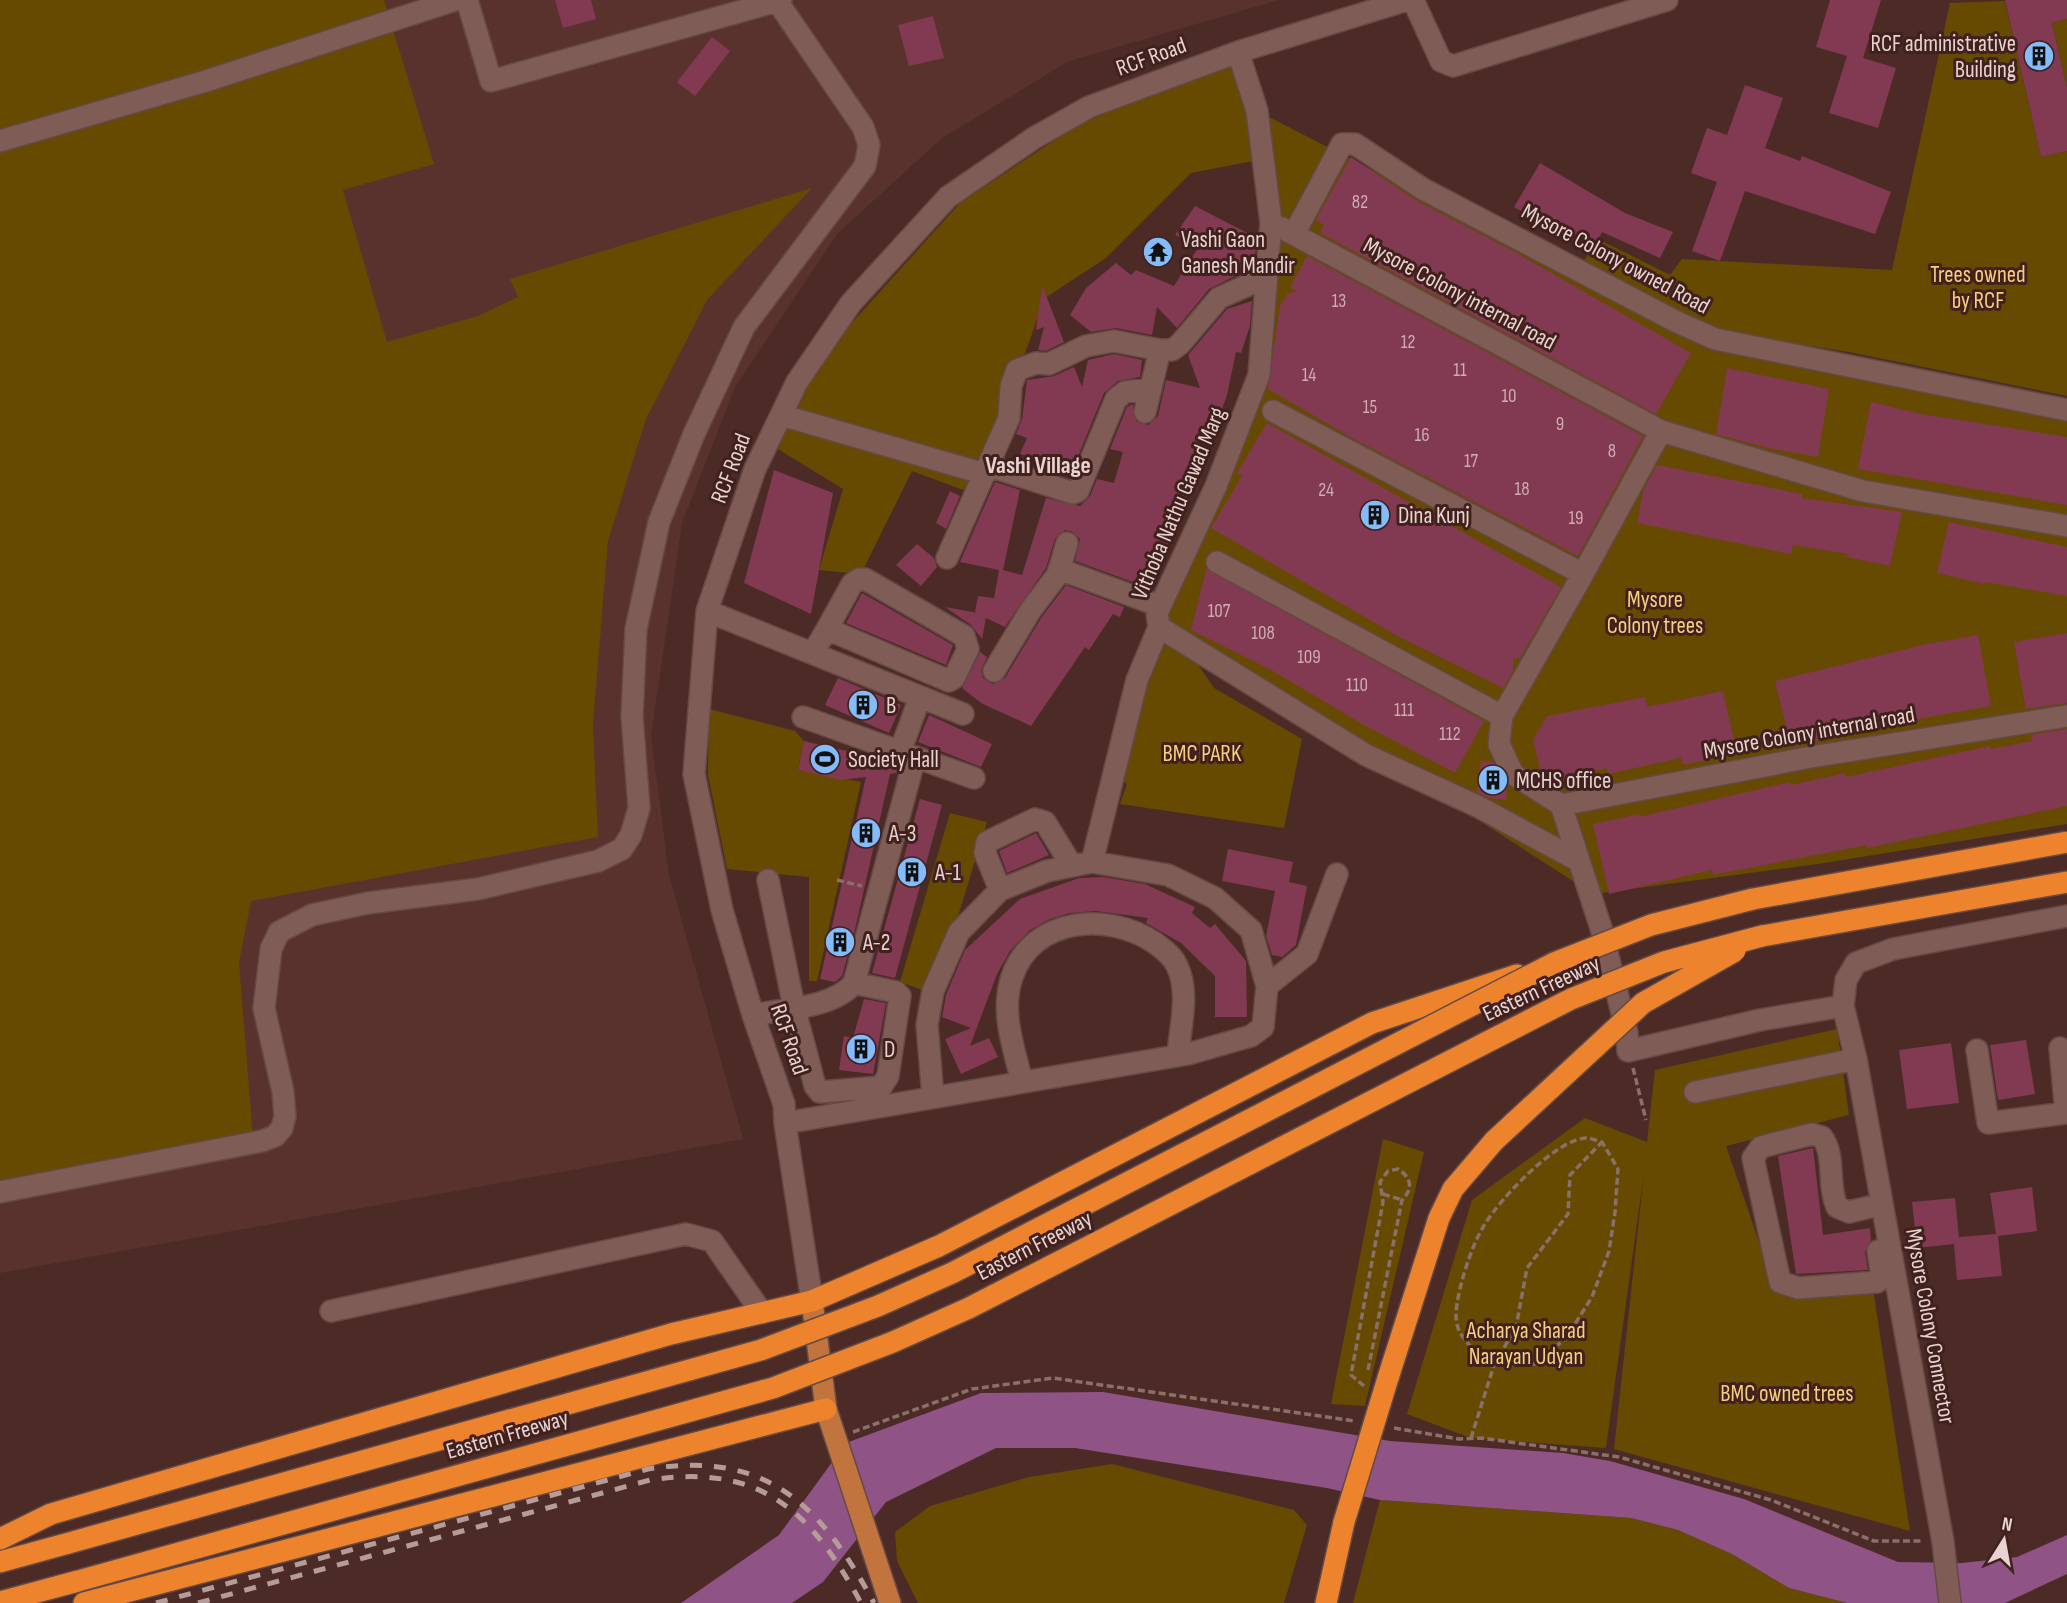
<svg xmlns="http://www.w3.org/2000/svg" width="2067" height="1603" viewBox="0 0 2067 1603" font-family="'Sofia Sans Condensed',sans-serif">
<rect width="100%" height="100%" fill="#4c2b27"/>
<path fill="#5a322d" d="M0,0H1279L1069,61L942,138L837,234L735,387L682,523L651,736L669,875L743,1139L0,1273Z"/>
<path fill="#664a02" d="M0,0H384L434,164L343,190L387,342L478,316L518,297L510,279L812,188L707,300L646,419L608,541L593,724L598,837L251,901L239,962L253,1137L0,1183Z
M2005,1L2041,157L2067,151V396L1849,352L1703,330L1583,262L1598,239L1670,275L1682,259L1892,270L1950,3Z
M2067,19V88L2052,23Z
M1232,63L1249,114L1253,161L1191,173L1106,258L1045,298L974,494L912,471L861,574L819,570L843,489L778,449L800,396L850,325L960,203L1079,124Z
M1263,114L1588,281L1705,347L2067,421V824L1818,864L1593,894L1166,618L1214,688L1302,739L1284,828L1120,804L1127,784L1123,781L1164,616L1259,375Z
M709,709L795,731L804,741L798,770L861,782L817,981H809V877L727,869L708,775Z
M950,813L987,822L934,994L900,982Z
M1837,1029L1849,1115L1726,1146L1777,1294L1873,1289L1910,1531L1614,1449L1644,1173L1606,1448L1471,1438L1407,1414L1472,1200L1585,1118L1647,1142L1655,1070Z
M1383,1139L1424,1152L1365,1406L1331,1404Z
M1112,1464L1294,1510L1307,1525L1284,1603H918L897,1561L895,1532L930,1506L1029,1477Z
M1380,1500L1631,1518L1678,1530L1732,1554L1789,1588L1847,1603H1353Z"/>
<path fill="#8f5385" d="M1103,1392L1390,1441L1563,1453L1610,1461L1744,1499L1898,1562L1962,1563L2017,1557L2067,1535V1574L2005,1603H1847L1789,1588L1732,1554L1678,1530L1631,1518L1380,1500L1327,1488L1075,1448H996L886,1502L823,1582L792,1603H681L779,1535L846,1443L981,1393Z"/>
<path fill="#823952" d="M555,0H591L596,19L563,28Z
M1830,0H1881L1863,58L1896,68L1878,128L1829,113L1847,56L1816,47Z
M2005,0H2067V19L2052,23L2067,88V151L2041,157Z
M933,16L944,58L909,66L898,25Z
M712,37L730,51L695,96L677,82Z
M1745,85L1783,98L1765,148L1800,161L1802,156L1891,192L1875,234L1745,191L1720,261L1692,251L1717,182L1691,173L1707,128L1727,135Z
M1351,157L1417,201L1513,251L1691,353L1656,414L1320,233L1324,225L1316,220Z
M1540,163L1625,213L1673,232L1660,258L1602,232L1591,252L1514,207Z
M1195,206L1257,238L1255,257L1249,269L1209,289L1177,328L1157,307L1152,335L1116,328L1091,332L1070,315L1086,288L1116,263L1131,275L1136,270L1174,286L1199,246L1175,235Z
M1307,256L1643,436L1578,556L1354,439L1268,389L1280,306L1287,294L1298,291L1290,288Z
M1042,285L1064,342L1046,351L1038,350L1044,327L1036,330Z
M1252,301L1250,326L1241,353L1236,352L1227,395L1211,440L1200,437L1188,477L1196,479L1184,502L1172,538L1161,556L1152,554L1141,585L1075,561L1080,539L1071,531L1065,530L1055,539L1046,568L1005,627L986,618L982,639L971,625L945,607L978,613L975,612L978,596L994,598L999,570L960,562L995,482L1020,490L1003,570L1022,575L1046,498L1080,506L1090,496L1097,479L1114,483L1123,452L1110,449L1127,407L1133,404L1136,421L1148,425L1158,416L1166,380L1200,388L1188,355L1227,309Z
M1114,354L1142,360L1140,377L1118,381L1104,393L1075,464L1053,456L1051,462L1020,454L1027,438L1016,434L1022,419L1027,380L1054,376L1074,367L1082,387L1088,360Z
M1727,368L1829,389L1818,457L1768,448L1716,434Z
M1871,402L1921,414L2067,437V505L1858,469Z
M1267,423L1561,587L1520,658L1513,659V671L1503,688L1401,638L1211,528L1242,476L1237,473Z
M1657,465L1802,494V498L1902,512L1890,566L1847,557L1848,554L1793,545L1791,554L1637,523L1643,491Z
M774,470L833,493L811,614L744,583Z
M950,491L960,496L946,529L936,523Z
M1949,522L2067,547V596L1985,582L1984,584L1937,573Z
M917,544L934,558L937,567L921,586L896,565Z
M1206,569L1484,721L1455,773L1364,725L1271,670L1191,630Z
M1066,585L1124,607L1120,617L1113,614L1089,650L1085,647L1031,726L981,703L962,688L980,652L987,657L981,670L983,678L993,684L1005,678L1041,618Z
M862,593L953,645L946,665L846,623Z
M2067,633V703L2026,709L2014,642Z
M1978,635L1991,706L1879,726L1791,747L1775,681L1927,644Z
M838,678L901,705L889,733L825,705Z
M1723,691L1737,753L1683,765L1681,758L1608,774L1607,768L1550,782L1542,777L1533,740L1547,716L1645,697L1647,707Z
M929,715L992,744L981,767L918,742Z
M2067,729V806L1867,848V845L1713,875L1712,870L1609,894L1593,824L1639,814V817L1790,782L1791,785L1845,773L1846,777L1990,746L1991,749L2032,741L2031,735Z
M804,741L851,752L850,758L898,768L897,773L890,774L854,934L842,976L835,982L820,979L866,777L841,780L798,770Z
M1481,761L1493,762L1507,786L1506,800L1489,798L1477,792Z
M920,799L942,805L895,978L872,973Z
M1036,833L1049,855L1007,873L999,851Z
M1228,849L1293,862L1289,882L1307,886L1296,945L1282,957L1272,955L1266,936L1275,891L1222,881Z
M1103,877L1145,884L1195,907L1192,913L1210,928L1215,924L1246,961L1247,1017H1215V976L1181,943L1146,923L1148,918L1096,911L1070,913L1050,919L1029,931L1010,951L997,974L970,1046L989,1038L998,1057L961,1074L945,1039L971,1028L942,1017L946,995L965,950L1020,899L1079,878Z
M864,999L886,1003L873,1074L839,1070L844,1036L853,1038Z
M2026,1040L2035,1094L1998,1100L1990,1045Z
M1951,1043L1959,1103L1907,1109L1899,1050Z
M1813,1148L1823,1235L1870,1228L1871,1240L1865,1252L1868,1270L1796,1274L1778,1156Z
M2032,1187L2037,1231L1998,1236L2002,1276L1957,1280L1954,1244L1917,1248L1912,1202L1955,1198L1959,1237L1996,1234L1990,1193Z"/>
<g fill="none" stroke-linecap="round" stroke-linejoin="round">
<g stroke="#644945" stroke-width="24">
<path id="minor" d="M467,0L491,81L781,0
M1413,0L1441,61L1453,66L1667,0
M1238,52L1257,111L1271,222L1259,375L1216,486L1157,613L1159,627L1366,755L1477,806L1577,860
M0,141L206,81L455,0
M1282,228L1661,431L1863,491L2067,526
M1294,234L1342,144H1355L1423,189L1675,321L1715,339L2067,410
M1273,411L1583,574L1661,431
M1145,412L1160,350H1172L1180,344L1219,298L1266,277
M781,415L985,474
M989,466L1073,493L1078,491L1116,399L1125,392L1151,389
M947,558L1009,418L1011,386L1017,370L1036,363L1049,364L1086,346L1114,341L1160,350
M1217,562L1502,716
M1059,569L1160,606
M1583,574L1502,716L1499,744L1513,774L1561,805L1811,757L2067,716
M707,611L963,714
M813,653L827,629L852,584L859,579H865L964,636L968,649L954,678L949,681L827,629
M994,671L1030,611L1058,574L1067,543
M803,717L974,778
M900,752L920,697
M1561,805L1601,928L1627,1033L1628,1051L1760,1020L1843,1006L1846,980L1856,963L1893,949L2067,916
M1092,862L1137,680L1159,627
M768,880L794,1007L815,1086L820,1092L881,1087L888,1076L900,996L896,992L854,983
M1000,890L985,853L987,842L1035,819L1045,822L1072,866
M1267,986L1307,954L1337,874
M1843,1006L1856,1059L1943,1542L1950,1603
M753,1015C783,1009 834,1008 854,983L915,757
M1977,1050L1988,1123L2066,1113L2060,1048
M1022,1082C1014,1048 1000,1012 1012,977C1032,917 1108,911 1155,943C1163,949 1173,956 1177,966C1190,992 1180,1027 1178,1055
M1695,1092L1856,1059
M785,1123L1188,1054L1251,1036L1263,1027L1267,986L1251,930L1215,898L1168,875L1092,862L1047,871L1000,890L959,932L933,991L927,1025L933,1097
M0,1192L262,1141L275,1136L282,1128L285,1116L283,1092L264,1008L271,949L279,932L312,915L368,903L478,889L598,861L622,849L631,835L639,808L632,716L636,629L659,522L694,434L744,327L865,166L869,145L863,127L777,1
M1878,1251L1882,1277L1877,1282L1798,1288L1780,1282L1753,1158L1761,1147L1812,1134L1822,1137C1836,1156 1827,1185 1837,1207L1849,1212L1882,1204
M812,1301L785,1123L784,1104L753,1015L722,910L694,774L707,611L755,469L797,382L851,303L948,197L1034,138L1089,107L1238,52L1407,0
M331,1311L686,1234L712,1241L762,1313"/>
</g>
<g stroke="#644945" stroke-width="24">
<path id="major" d="M812,1301L826,1409L890,1603"/>
</g>
<g stroke="#644945" stroke-width="24">
<path id="highway" d="M1762,936L2067,882
M1388,1378L1439,1218L1453,1189L1494,1141
M0,1539L51,1514L671,1334L812,1301L939,1246L1372,1023L1517,975
M0,1562L69,1543
M0,1602L78,1581
M84,1603L826,1409
M1326,1603L1344,1522"/>
</g>
<path stroke="#8b6f6b" stroke-width="3.5" stroke-dasharray="7 3.5" stroke-linecap="butt" d="M837,880L862,886
M1633,1068L1646,1120
M1383,1194L1402,1200
M1364,1386L1351,1375L1383,1202L1380,1182L1388,1171L1398,1169C1412,1178 1413,1189 1402,1200L1368,1370
M1394,1428L1459,1439L1481,1438L1619,1457L1771,1500L1874,1541H1923
M853,1432L972,1389L1053,1378L1355,1421
M1471,1438L1494,1365C1478,1353 1456,1339 1456,1316C1456,1293 1472,1243 1485,1224C1500,1199 1556,1139 1586,1138C1591,1138 1597,1141 1602,1142L1618,1169L1615,1212L1609,1251L1592,1297L1566,1338L1535,1364L1494,1365L1516,1327L1527,1268L1568,1214L1570,1175L1602,1142"/>
<use href="#minor" stroke="#805c56" stroke-width="21"/>
<use href="#major" stroke="#c1743d" stroke-width="21"/>
<use href="#highway" stroke="#ed842d" stroke-width="21"/>
<path stroke="#b69c99" stroke-width="5" stroke-dasharray="12 12" stroke-linecap="butt" d="M156,1603L648,1469C767,1450 821,1505 874,1603
M198,1603L650,1480C761,1463 811,1511 861,1603"/>
<g stroke="#644945" stroke-width="24" stroke-linecap="butt">
<path id="highway-bridge" d="M1494,1141L1643,1003L1735,951
M1344,1522L1388,1378
M69,1543L761,1350L878,1306L952,1273L1554,963L1651,925L1753,899L2067,842
M78,1581L773,1388L893,1342L969,1308L1571,999L1664,962L1762,936"/>
</g>
<use href="#highway-bridge" stroke="#ed842d" stroke-width="21"/>
</g>
<defs>
<g id="building-disc" transform="scale(1.575)"><circle r="9.5" fill="#84bcfb" stroke="#41211d"/><path d="M-4-6H4V6H1V3H-1V6H-4ZM-2.5-4.3h1.7v1.8h-1.7ZM.8-4.3h1.7v1.8H.8ZM-2.5-1h1.7V.8h-1.7ZM.8-1h1.7V.8H.8Z" fill="#111"/></g>
<g id="temple-disc" transform="scale(1.575)"><circle r="9.5" fill="#84bcfb" stroke="#41211d"/><path d="M0-6L5-2H3V0L6.5 2.5H4V6H1.5V3h-3V6H-4V2.5H-6.5L-3 0V-2H-5Z" fill="#111"/></g>
<g id="stadium-disc" transform="scale(1.575)"><circle r="9.5" fill="#84bcfb" stroke="#41211d"/><path d="M0-5a6.5 5 0 1 0 0 10a6.5 5 0 1 0 0-10ZM-3.5-1.8h7v3.6h-7Z" fill="#111"/></g>
</defs>
<g fill-rule="evenodd">
<use href="#building-disc" x="2039" y="56"/>
<use href="#temple-disc" x="1158" y="252"/>
<use href="#building-disc" x="1375" y="515"/>
<use href="#building-disc" x="863" y="705"/>
<use href="#stadium-disc" x="825" y="759"/>
<use href="#building-disc" x="1493" y="780"/>
<use href="#building-disc" x="866" y="833"/>
<use href="#building-disc" x="912" y="872"/>
<use href="#building-disc" x="840" y="942"/>
<use href="#building-disc" x="861" y="1049"/>
</g>
<g text-anchor="middle" stroke-width="6" stroke-linejoin="round" paint-order="stroke">
<g font-size="19" fill="#cfacb0">
<text x="1360" y="208">82</text>
<text x="1339" y="307">13</text>
<text x="1408" y="348">12</text>
<text x="1460" y="376">11</text>
<text x="1309" y="381">14</text>
<text x="1509" y="402">10</text>
<text x="1370" y="413">15</text>
<text x="1560" y="430">9</text>
<text x="1422" y="441">16</text>
<text x="1612" y="457">8</text>
<text x="1471" y="467">17</text>
<text x="1522" y="495">18</text>
<text x="1326" y="496">24</text>
<text x="1576" y="524">19</text>
<text x="1219" y="617">107</text>
<text x="1263" y="639">108</text>
<text x="1309" y="663">109</text>
<text x="1357" y="691">110</text>
<text x="1404" y="716">111</text>
<text x="1450" y="740">112</text>
</g>
<g font-size="23" fill="#e9d3d0" stroke="#41211d" text-anchor="start">
<text x="2016" y="51" text-anchor="end">RCF administrative<tspan x="2016" dy="26">Building</tspan></text>
<text x="1181" y="247">Vashi Gaon<tspan x="1181" dy="26">Ganesh Mandir</tspan></text>
<text x="1398" y="523">Dina Kunj</text>
<text x="886" y="713">B</text>
<text x="848" y="767">Society Hall</text>
<text x="1516" y="788">MCHS office</text>
<text x="889" y="841">A-3</text>
<text x="935" y="880">A-1</text>
<text x="863" y="950">A-2</text>
<text x="884" y="1057">D</text>
</g>
<g font-size="23" fill="#e9d3d0" stroke="#41211d">
<text transform="translate(1151 56) rotate(-20)" y="8">RCF Road</text>
<text transform="translate(1616 258) rotate(28)" y="8">Mysore Colony owned Road</text>
<text transform="translate(1460 293) rotate(28)" y="8">Mysore Colony internal road</text>
<text transform="translate(730 468) rotate(-69)" y="8">RCF Road</text>
<text transform="translate(1178 503) rotate(-67)" y="8">Vithoba Nathu Gawad Marg</text>
<text transform="translate(1809 732) rotate(-10)" y="8">Mysore Colony internal road</text>
<text transform="translate(1541 988) rotate(-25)" y="8">Eastern Freeway</text>
<text transform="translate(790 1039) rotate(71)" y="8">RCF Road</text>
<text transform="translate(1034 1245) rotate(-27)" y="8">Eastern Freeway</text>
<text transform="translate(1931 1326) rotate(80)" y="8">Mysore Colony Connector</text>
<text transform="translate(507 1434) rotate(-16)" y="8">Eastern Freeway</text>
</g>
<g font-size="23" fill="#f8ce80" stroke="#41211d">
<text x="1978" y="282">Trees owned<tspan x="1978" dy="26">by RCF</tspan></text>
<text x="1655" y="607">Mysore<tspan x="1655" dy="26">Colony trees</tspan></text>
<text x="1202" y="761">BMC PARK</text>
<text x="1526" y="1338">Acharya Sharad<tspan x="1526" dy="26">Narayan Udyan</tspan></text>
<text x="1787" y="1401">BMC owned trees</text>
</g>
<g font-size="24" font-weight="bold" fill="#e9d3d0" stroke="#41211d">
<text x="1038" y="473">Vashi Village</text>
</g>
</g>
<g transform="translate(2004 1540) rotate(11)" stroke="#41211d" stroke-width="5" paint-order="stroke">
<path d="M0-5L12 26L0 18L-12 26Z" fill="#e9d3d0"/>
<text y="-10" font-size="19" font-weight="bold" text-anchor="middle" fill="#e9d3d0">N</text>
</g>
</svg>
